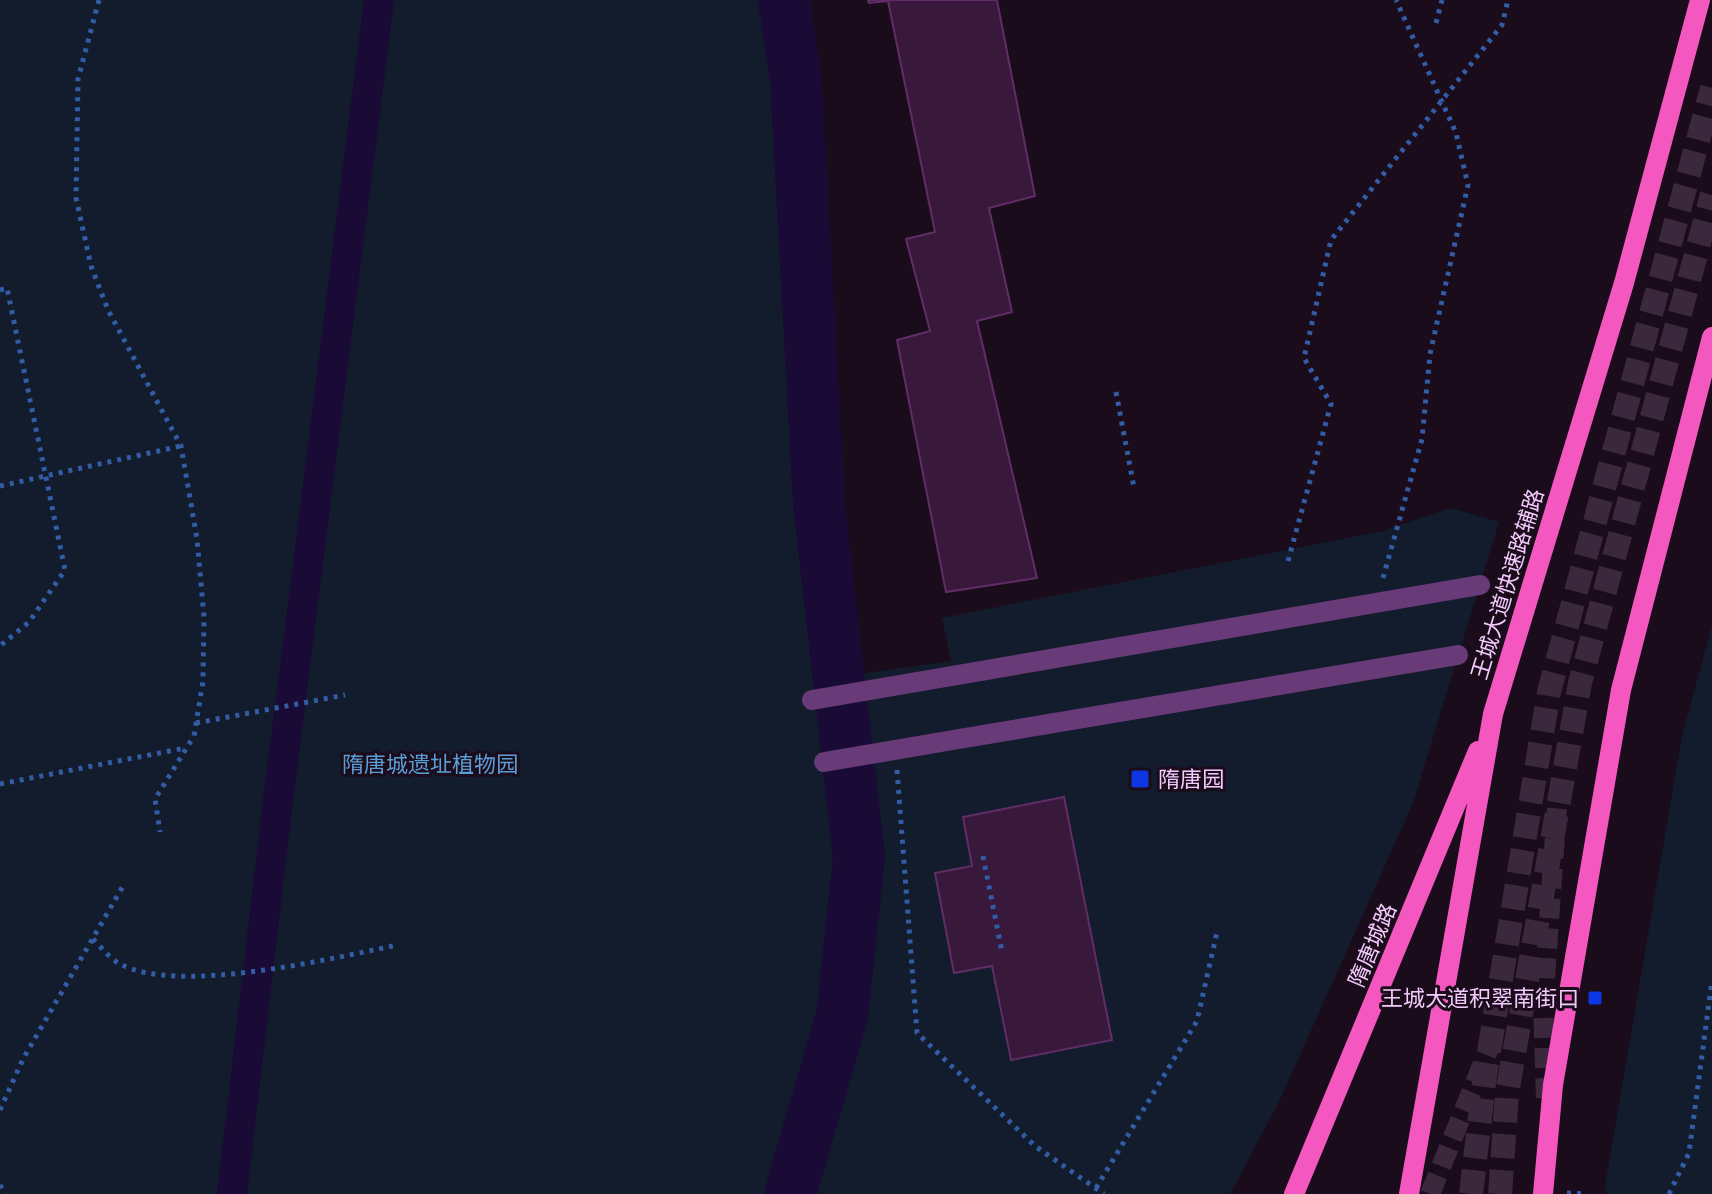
<svg xmlns="http://www.w3.org/2000/svg" width="1712" height="1194" viewBox="0 0 1712 1194" font-family="'Golos Text','Noto Sans SC',sans-serif">
<rect width="100%" height="100%" fill="#1a0c1b"/>
<path fill="#131c2c" d="M0,0H805L852,675L951,661L942,618L1382,531L1451,508L1499,522L1413,803L1278,1104L1230,1194H0Z
M1712,626V1194H1607L1605,1186L1682,736Z"/>
<g fill="none" stroke-linecap="round" stroke-linejoin="round">
<path stroke="#190b36" stroke-width="30" d="M232,1194L277,809L379,0"/>
<path stroke="#190b36" stroke-width="52" d="M784,0L796,81L819,504L859,857L842,1016L790,1194"/>
</g>
<path fill="#38193b" stroke="#602d66" stroke-width="2" d="M868,0H997L1035,196L989,208L1012,312L977,321L1037,578L946,592L897,340L930,331L906,239L935,232L888,1L869,3Z
M1064,797L1112,1040L1011,1060L992,966L954,973L935,873L972,866L963,817Z"/>
<g fill="none" stroke-linecap="round" stroke-linejoin="round">
<path stroke="#3b283d" stroke-width="20" stroke-dasharray="20 10" stroke-linecap="butt" d="M1546,1098L1543,1006L1557,807
M1430,1194L1490,1046"/>
<path stroke="#3b283d" stroke-width="24" stroke-dasharray="24 12" stroke-linecap="butt" d="M1471,1194L1485,1075L1549,692L1712,88
M1500,1194L1507,1093L1580,683L1712,195"/>
<path stroke="#335ca6" stroke-width="5" stroke-dasharray="4 6" stroke-linecap="butt" d="M99,0L78,79L76,198L91,266L108,310L181,446L197,539L204,617L203,681L194,736L155,799L160,832
M1436,23L1442,0
M0,290L7,288L65,570L29,622L0,646
M1116,392L1134,488
M0,486L181,446
M1288,561L1331,404L1304,358L1331,240L1502,25L1508,0
M1383,578L1422,439L1430,354L1468,185L1456,133L1396,0
M196,723L345,695
M897,770L917,1033L1035,1146L1104,1194
M0,784L185,748
M983,856L1002,952
M93,939C101,947 110,959 120,964C178,995 328,959 393,946
M0,1110L23,1059L123,886
M0,1185L5,1194
M1096,1188L1197,1021L1217,932
M1567,1193L1586,1194
M1669,1194L1689,1153L1712,980"/>
<path stroke="#683a78" stroke-width="20" d="M812,700L1480,585
M953,740L1458,655"/>
<path stroke="#f557c1" stroke-width="20" d="M1294,1194L1478,751
M1409,1194L1493,714L1624,283L1700,0
M1543,1194L1553,1085L1621,690L1712,337"/>
<path stroke="#683a78" stroke-width="20" d="M824,762L953,740"/>
</g>
<g fill="#0d37e4" stroke="#1a0c1b" stroke-width="3">
<rect x="1130" y="769" width="20" height="20" rx="4"/>
<rect x="1587" y="990" width="16" height="16" rx="4"/>
</g>
<g text-anchor="middle" stroke-width="6" stroke-linejoin="round" paint-order="stroke">
<g font-size="22" fill="#f3cafc" stroke="#1a0c1b">
<text transform="translate(1507 584) rotate(-73)" y="8">王城大道快速路辅路</text>
<text transform="translate(1372 945) rotate(-67)" y="8">隋唐城路</text>
</g>
<g font-size="22" fill="#5b9ed6" stroke="#1a0c1b">
<text x="430" y="772">隋唐城遗址植物园</text>
</g>
<g font-size="22" fill="#f3cafc" stroke="#1a0c1b" text-anchor="start">
<text x="1158" y="787">隋唐园</text>
<text x="1579" y="1006" text-anchor="end">王城大道积翠南街口</text>
</g>
</g>
</svg>
